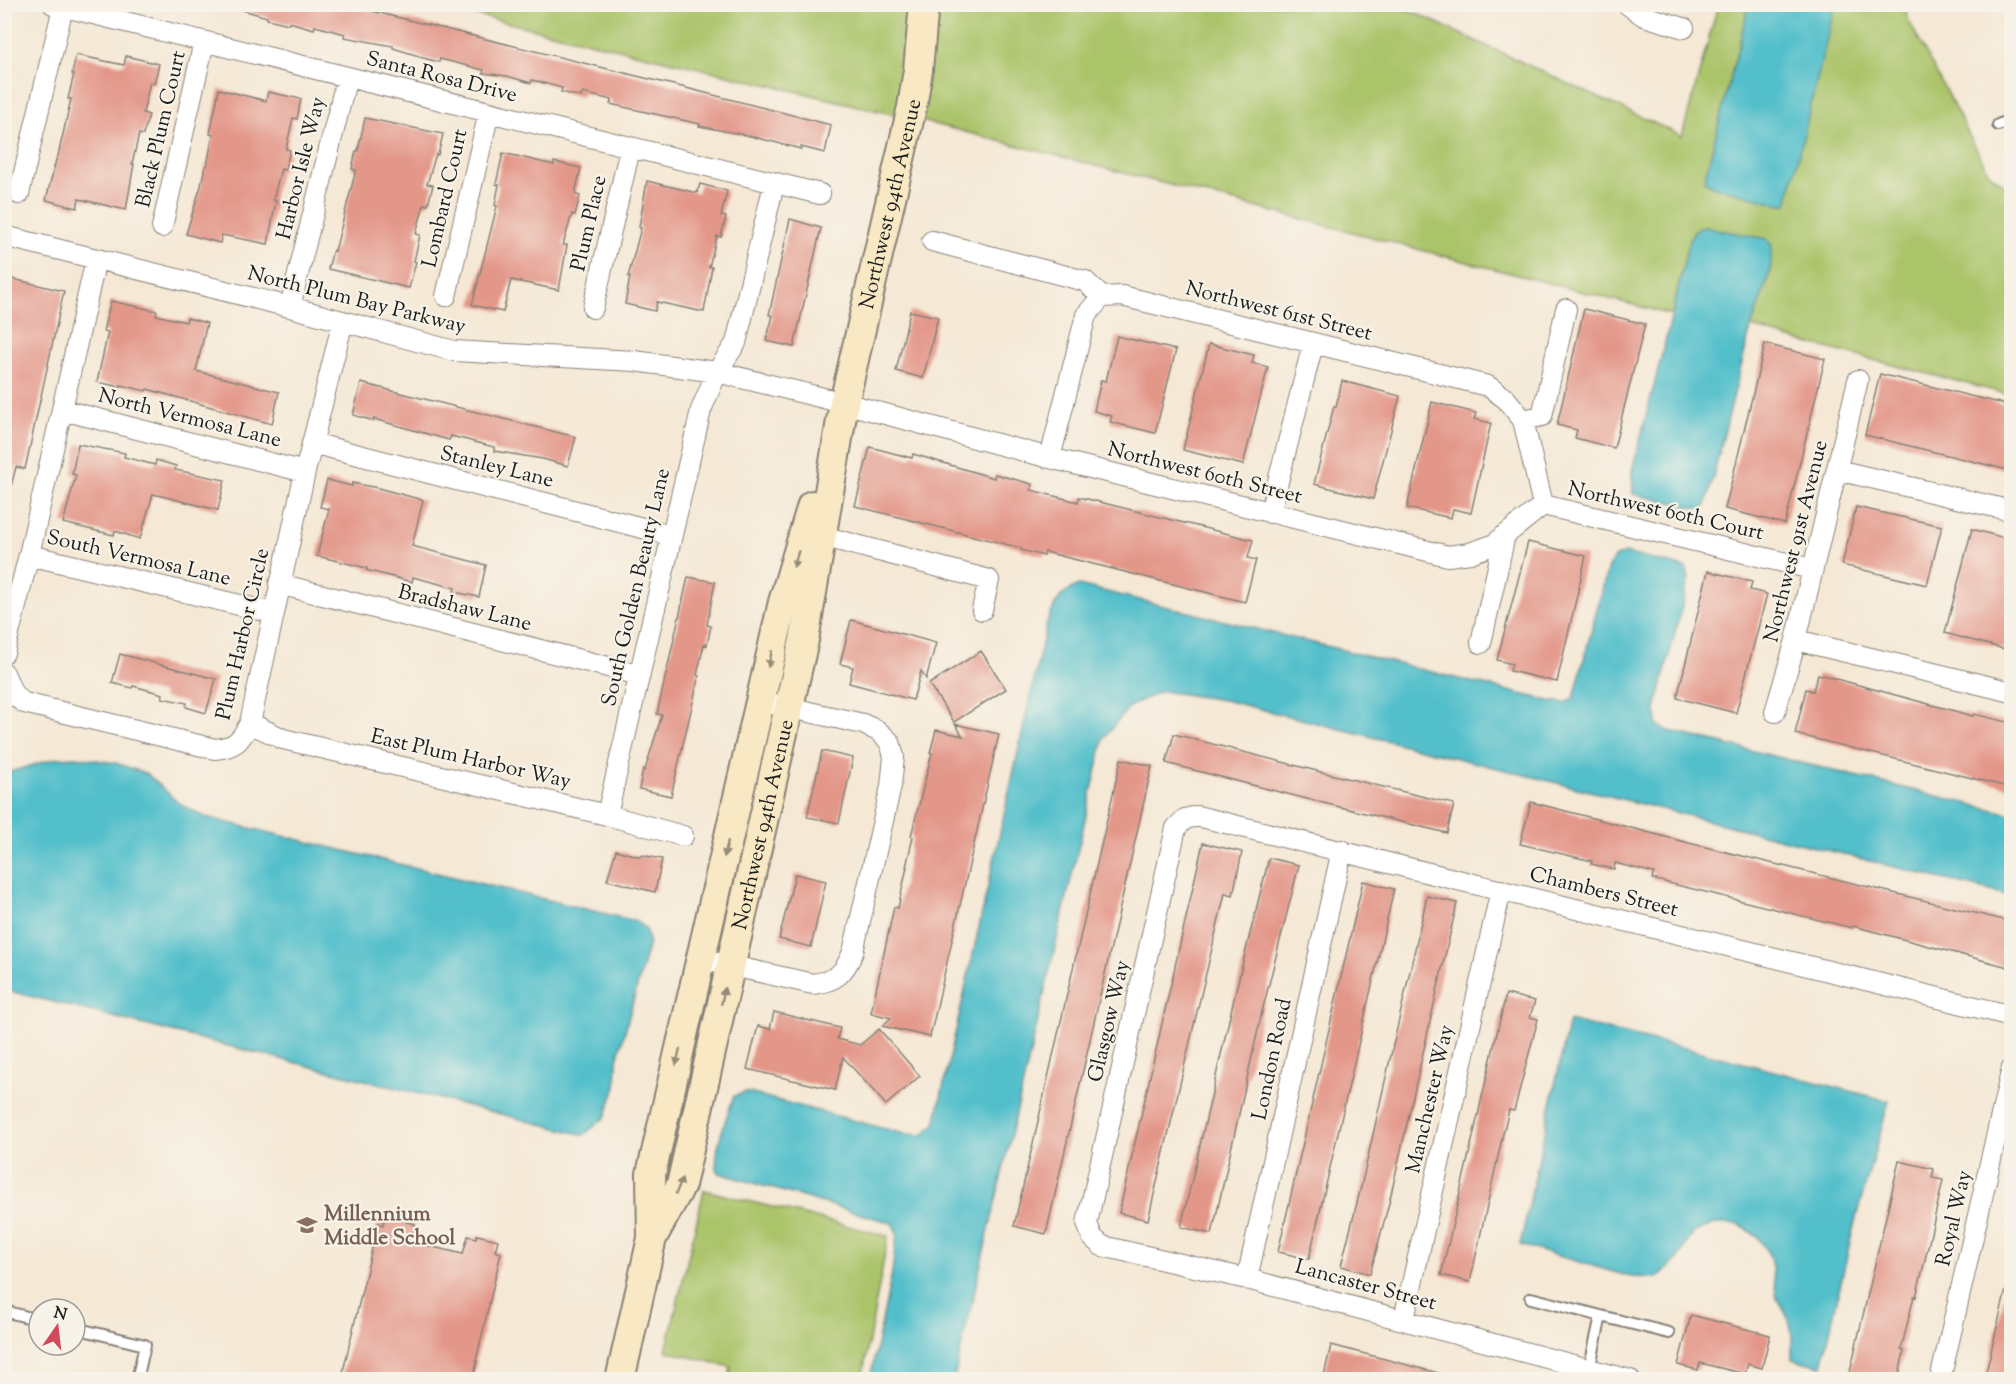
<svg xmlns="http://www.w3.org/2000/svg" width="2016" height="1384" viewBox="0 0 2016 1384" font-family="'Sorts Mill Goudy',serif">
<rect width="100%" height="100%" fill="#f7f3e8"/>
<filter id="ink" filterUnits="userSpaceOnUse"><feTurbulence type="fractalNoise" baseFrequency=".0167" numOctaves="2"/><feDisplacementMap in="SourceGraphic" scale="12" xChannelSelector="R" yChannelSelector="G"/><feConvolveMatrix kernelMatrix="1 2 1 2 8 2 1 2 1" color-interpolation-filters="sRGB"/></filter>
<filter id="wash" filterUnits="userSpaceOnUse"><feTurbulence type="fractalNoise" baseFrequency=".008" numOctaves="4" result="noise"/><feDisplacementMap in="SourceGraphic" scale="24" xChannelSelector="R" yChannelSelector="G"/><feGaussianBlur stdDeviation="1.35" result="paint"/><feColorMatrix in="noise" values="0 0 0 0 0 0 0 0 0 0 0 0 0 0 0 0 0 1.4 0 .05"/><feComposite in="paint" operator="in"/></filter>
<g filter="url(#wash)">
<rect width="100%" height="100%" fill="#f5e8d5"/>
<path fill="#abc46a" stroke="#647043" stroke-width="1.5" d="M433,5H1385L1411,11L1682,136L1718,5H1903L1910,23L1989,173L2011,190V395L1787,338L1751,327L1770,272L1695,230L1689,240L1672,315L938,125Z
M704,1190L888,1236L862,1379H729L731,1367L666,1351Z"/>
<path fill="#52bfcb" stroke="#376e74" stroke-width="1.5" d="M1749,5H1835L1787,204H1780L1712,186L1704,181Z
M1704,227L1767,239L1772,246L1770,272L1751,327L1706,505L1701,509L1633,494L1632,471L1672,315L1689,240L1695,230Z
M1625,553L1686,568L1689,578L1656,707L1657,724L1666,730L2011,814V896L1224,700L1161,691L1129,707L1104,738L954,1379H870L892,1273L897,1233L892,1223L719,1173C710,1156 728,1114 734,1096L746,1092L905,1134L923,1135L935,1124L1047,622C1056,601 1059,594 1079,585L1549,701L1566,703L1574,697L1608,567L1615,557Z
M77,757L116,763L147,774L180,804L205,817L635,921L646,929L649,943L617,1060L616,1087L605,1117L584,1135L5,990V771L10,772L57,758Z
M1569,1021L1689,1049L1889,1101L1853,1229L1822,1366L1792,1359V1336L1789,1319L1777,1298L1770,1256L1757,1236L1738,1224H1714L1693,1233L1677,1260L1657,1278L1631,1277L1520,1245Z"/>
<g id="blocks">
<path fill="#e39789" d="M240,4H343L690,89L831,125L825,153L801,147V149L750,136L699,126L700,124L610,104L612,100L583,93L581,97L561,92L562,88L532,80L531,83L507,76L483,73L484,70L440,59L439,62L419,57V56L393,48V46L344,37L345,34L315,26L314,29L289,22V24L267,19V17L239,9Z
M76,55L124,65L126,56L159,64L154,84L150,82L143,113L149,115L143,135L139,134L132,164H134L126,210L79,199L77,208L46,200L57,156H58L71,99H68L74,74H72Z
M219,89L266,101L268,92L301,99L297,119L293,118L286,149L290,150L285,170L281,169L273,200H276L268,244L222,235L220,243L186,234L201,186L205,166H207L213,135L210,134Z
M365,118L443,134L438,155L436,154L427,184L433,185L428,205L424,204L416,234L420,235L414,261L416,262L409,288L328,269L333,250L335,251L356,170L352,169L356,151H358Z
M503,153L554,165V162L581,168L575,194L580,196L575,215L572,214L563,245H567L559,290L511,280L503,312L472,305L497,206L495,205L499,185L496,184Z
M647,181L697,193L700,184L727,191L721,216L726,217L721,237L717,236L709,267H712L704,312L657,302L655,311L625,304L630,277H628L641,228L639,227Z
M790,219L821,228L794,347L766,341L773,316L769,315Z
M4,277L64,291L25,469L16,467L9,494L4,493Z
M111,301L157,311L156,315L186,322L187,318L207,323L196,371L279,392L272,424L147,389L146,391L121,385V387L97,382L108,332L103,331Z
M1584,309L1645,324L1614,448L1575,438L1577,430L1557,425Z
M910,311L938,317L923,378L896,371Z
M1117,336L1176,350L1155,433L1110,422L1112,416L1094,411L1101,380L1106,381Z
M1209,344L1254,355L1252,363L1268,367L1243,465L1183,450Z
M1765,344L1825,359L1785,524L1725,509Z
M1880,374L2012,406V471L1865,435Z
M1342,381L1400,396L1373,499L1314,484L1334,406L1336,407Z
M361,383L576,437L568,466L543,459L494,451V447L451,436L449,440L374,419V421L353,415Z
M1432,402L1476,413L1474,419L1491,423L1471,513L1453,509L1451,518L1407,508Z
M78,444L125,453L124,457L155,465L156,460L176,466L175,470L225,480L218,510L153,494L140,539L115,531L114,535L63,523L76,475L72,474Z
M870,447L912,458L913,454L994,478L995,474L1032,484L1031,490L1078,502L1079,497L1253,540L1248,558L1256,560L1245,602L1045,552L1044,556L1021,550V548L855,506Z
M327,480L352,486V483L378,488L423,500L412,546L486,565L479,597L454,592L455,588L413,577L412,582L366,570L367,568L317,556L329,509L320,507Z
M1856,507L1942,526L1927,585L1842,565Z
M1972,529L2012,540V622L2004,649L1945,633Z
M1528,542L1586,556L1557,682L1510,671L1512,664L1497,660Z
M1708,571L1752,582L1750,590L1767,594L1736,713L1677,698Z
M688,577L715,582L707,625L711,626L707,645L704,644L697,675L699,676L671,796L639,789L643,769L645,770L662,715L657,714Z
M851,620L936,643L926,679L921,671L913,700L849,683L853,667L840,664Z
M981,651L1006,689L954,722L929,684Z
M120,654L216,679L206,713L186,707L187,703L162,698L163,694L133,686L132,688L112,683Z
M1818,674L1973,716L1974,714L2012,723V788L1795,734L1806,689L1813,691Z
M955,724L999,734L930,1037L882,1026L891,1018L871,1013L894,907L898,908L907,867H906L913,837L911,836L932,753H930L936,730L963,736Z
M1174,734L1313,770L1454,804L1447,833L1307,799L1166,763Z
M822,751L853,758L839,823L807,817Z
M1121,759L1152,766L1046,1234L1014,1226Z
M1531,802L1689,843L2012,922V968L1853,926L1852,928L1652,879L1654,873L1615,863L1614,869L1591,864L1592,861L1520,844Z
M1203,843L1242,852L1233,895L1225,893L1148,1220L1119,1213Z
M616,850L641,857V855L662,859L655,892L607,880Z
M1269,858L1299,865L1261,1016L1212,1234L1181,1227L1236,990Z
M795,874L826,881L811,947L779,939Z
M1363,881L1394,889L1309,1259L1278,1252Z
M1427,896L1457,903L1389,1203L1370,1274L1341,1266L1362,1183Z
M1506,994L1535,1001L1530,1017L1538,1019L1514,1111L1509,1110L1503,1134L1470,1282L1441,1275Z
M774,1012L840,1028L837,1039L860,1045L879,1029L920,1076L886,1105L843,1057L835,1090L747,1069L758,1026L770,1029Z
M1899,1161L1934,1169L1932,1178L1943,1180L1925,1260L1916,1297L1914,1296L1901,1350L1904,1351L1898,1380H1848Z
M386,1213L407,1218L406,1222L415,1224L411,1242L463,1254L468,1236L476,1238L477,1235L498,1240L495,1251L501,1253L476,1361H477L473,1380H341L378,1223L383,1225Z
M2006,1290L2012,1291V1380H1984Z
M1691,1315L1770,1335L1762,1368L1748,1364L1745,1374L1700,1363L1698,1370L1678,1365Z
M1331,1345L1446,1375V1380H1323Z"/>
</g>
</g>
<g filter="url(#ink)">
<use href="#blocks" fill-opacity="0" stroke="#888278" stroke-width="1.5"/>
<g fill="none" stroke-linecap="round" stroke-linejoin="round">
<g stroke="#888278" stroke-width="14">
<path id="lane" d="M1998,125L2012,119
M1531,1298L1601,1316L1589,1370
M4,1311L39,1320
M1601,1316L1669,1333
M75,1328L145,1345L137,1380"/>
</g>
<g stroke="#888278" stroke-width="22">
<path id="street" d="M53,4L820,194
M1627,4L1644,16L1684,28
M19,194L63,7
M162,227L204,42
M4,236L290,307L454,351L634,361L717,372L844,403L1050,458L1448,556L1470,553L1493,545L1543,505
M932,241L1085,281L1102,297L1122,296L1488,386L1506,399L1523,420L1543,505
M446,296L489,112
M290,307L347,77
M593,308L630,149
M63,410L305,472
M1523,420L1542,416L1566,309
M312,443L670,535
M1050,458L1086,315L1102,297
M1837,470L2012,511
M1543,505L1812,569
M1270,513L1313,344
M822,536L989,580L982,610
M29,555L273,613
M279,584L640,675
M1796,640L2012,692
M1481,643L1505,535
M4,653L29,555L96,259
M4,673L13,694L24,703L215,749C236,747 240,741 250,723L305,472L343,321
M1775,712L1796,640L1858,380
M250,723L283,739L607,815L683,836
M607,815L701,410L717,372L736,343L774,184
M701,959L813,984C836,981 844,974 853,952L891,786L894,757L890,742L878,731L863,724L760,701
M1247,1279L1342,850
M1404,1319L1501,890
M1630,1380L1247,1279L1102,1246L1092,1237L1087,1223L1176,828L1185,819L1197,816L2012,1016
M1940,1380L2012,1068"/>
</g>
<g stroke="#888278" stroke-width="32">
<g id="secondary">
<path id="s1" d="M652,1238L681,1185L804,640L844,403L912,107L918,70L924,4"/>
<path d="M620,1380L652,1238L651,1174L783,602L812,505"/>
</g>
</g>
<use href="#lane" stroke="#fff" stroke-width="10"/>
<use href="#street" stroke="#fff" stroke-width="20"/>
<use href="#secondary" stroke="#f8e8c3" stroke-width="28"/>
</g>
<defs><path id="oneway-solid" d="M-6-.8H1V-3.2L6.5 0L1 3.2V.8H-6Z" transform="scale(1.5)"/></defs>
<g fill="#958c78">
<use href="#oneway-solid" transform="translate(796 559) rotate(107)"/>
<use href="#oneway-solid" transform="translate(770 659) rotate(103)"/>
<use href="#oneway-solid" transform="translate(726 849) rotate(103)"/>
<use href="#oneway-solid" transform="translate(723 996) rotate(-78)"/>
<use href="#oneway-solid" transform="translate(678 1057) rotate(103)"/>
<use href="#oneway-solid" transform="translate(679 1186) rotate(-68)"/>
</g>
</g>
<defs>
<g id="school-bare" transform="scale(1.62)"><path d="M0-5L7-2L0 1L-7-2ZM-4 1L0 2.5L4 1V4Q0 6-4 4Z" fill="#8d6e63" stroke="#f7f3e8" stroke-width="2.5" paint-order="stroke"/></g>
</defs>
<g fill-rule="evenodd">
<use href="#school-bare" x="307" y="1225"/>
</g>
<g text-anchor="middle" stroke-width="4.5" stroke-linejoin="round" paint-order="stroke">
<g font-size="21" fill="#1c1c1c" stroke="#f7f3e8">
<text transform="translate(442 76) rotate(14)" y="7">Santa Rosa Drive</text>
<text transform="translate(160 129) rotate(-77)" y="7">Black Plum Court</text>
<text transform="translate(300 168) rotate(-76)" y="7">Harbor Isle Way</text>
<text transform="translate(444 198) rotate(-77)" y="7">Lombard Court</text>
<text dy="7" stroke="none"><textPath href="#s1" startOffset="1064">Northwest 94th Avenue</textPath></text>
<text transform="translate(588 223) rotate(-77)" y="7">Plum Place</text>
<text transform="translate(357 299) rotate(14)" y="7">North Plum Bay Parkway</text>
<text transform="translate(1279 310) rotate(14)" y="7">Northwest 61st Street</text>
<text transform="translate(190 417) rotate(14)" y="7">North Vermosa Lane</text>
<text transform="translate(497 466) rotate(14)" y="7">Stanley Lane</text>
<text transform="translate(1205 472) rotate(14)" y="7">Northwest 60th Street</text>
<text transform="translate(1666 510) rotate(13)" y="7">Northwest 60th Court</text>
<text transform="translate(1795 541) rotate(-76)" y="7">Northwest 91st Avenue</text>
<text transform="translate(139 557) rotate(13)" y="7">South Vermosa Lane</text>
<text transform="translate(635 587) rotate(-77)" y="7">South Golden Beauty Lane</text>
<text transform="translate(465 607) rotate(14)" y="7">Bradshaw Lane</text>
<text transform="translate(242 634) rotate(-77)" y="7">Plum Harbor Circle</text>
<text transform="translate(471 758) rotate(13)" y="7">East Plum Harbor Way</text>
<text dy="7" stroke="none"><textPath href="#s1" startOffset="430">Northwest 94th Avenue</textPath></text>
<text transform="translate(1604 891) rotate(14)" y="7">Chambers Street</text>
<text transform="translate(1108 1021) rotate(-77)" y="7">Glasgow Way</text>
<text transform="translate(1271 1059) rotate(-78)" y="7">London Road</text>
<text transform="translate(1429 1099) rotate(-77)" y="7">Manchester Way</text>
<text transform="translate(1953 1218) rotate(-77)" y="7">Royal Way</text>
<text transform="translate(1366 1284) rotate(15)" y="7">Lancaster Street</text>
</g>
<g font-size="21" font-weight="bold" fill="#785e54" stroke="#f7f3e8" text-anchor="start">
<text x="324" y="1220">Millennium<tspan x="324" dy="24">Middle School</tspan></text>
</g>
</g>
<rect width="2016" height="1384" fill="none" stroke="#f7f3e8" stroke-width="24"/>
<g transform="translate(57 1327) rotate(14)"><circle r="28" fill="#f7f3e8" stroke="#9f9d96" stroke-width="1.5"/>
<path d="M0-4.5L10 22L0 15L-10 22Z" fill="#d1495b"/>
<text y="-9" font-size="16" font-weight="bold" text-anchor="middle" fill="#1c1c1c">N</text>
</g>
</svg>
